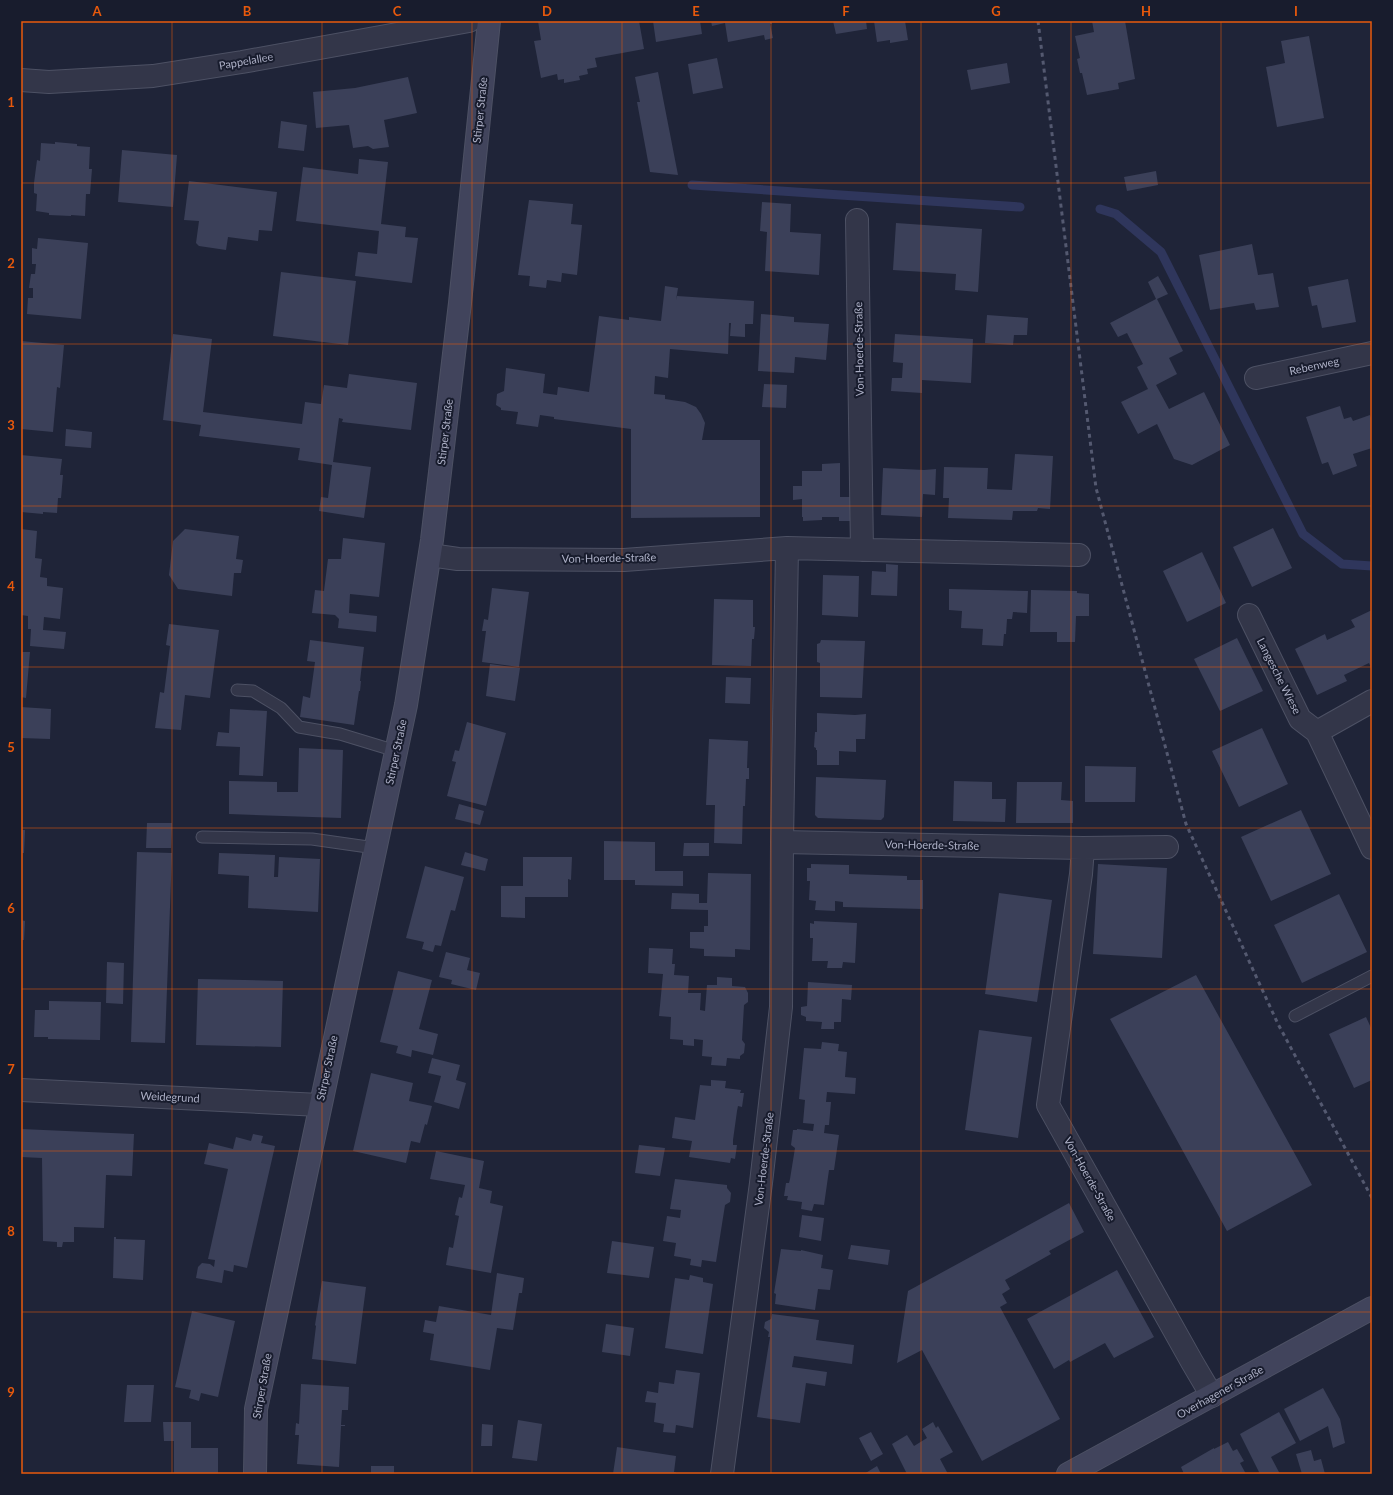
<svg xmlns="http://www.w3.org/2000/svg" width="1393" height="1495" viewBox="0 0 1393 1495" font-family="Lato,sans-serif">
<rect width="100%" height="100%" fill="#1f2438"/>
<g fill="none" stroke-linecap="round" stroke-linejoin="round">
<path stroke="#2f365c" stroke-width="9" d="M692,185L1020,207
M1100,209L1116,214L1161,252L1303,534L1342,564L1372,566"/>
</g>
<path fill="#3b4059" d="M538,21H639L644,49L595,58L597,67L587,69L588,74L579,76L580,80L564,83V79L558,80L557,74L541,78L534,41L541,40Z
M653,21H700L702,34L656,42Z
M711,21H771L772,24H770L773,38L765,40L764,35L728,42L725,23L712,26Z
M833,21H866L867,29L836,34Z
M874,21H905L908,40L890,43V40L877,42Z
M1092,21H1125L1135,79L1118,83L1119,89L1087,95L1082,73H1080L1077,59L1080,58L1075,36L1094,32Z
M1309,36L1324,118L1277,127L1266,67L1285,63L1281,41Z
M717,58L723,88L693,94L688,64Z
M1007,63L1010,83L971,90L967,70Z
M658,72L663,98L678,175L650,172L637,102H640L635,77Z
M408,77L417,113L384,120L389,147L373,149L368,146L353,148L349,125L316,128L313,92L355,88Z
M281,121L307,125L304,151L278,148Z
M55,142L77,144V146L90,147L89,169H92L90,194H86L85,216L71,215V216L49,215V213L36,211L37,194L34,193V183L37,160L40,161L41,143L55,144Z
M122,150L177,155L173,207L118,202Z
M359,159L388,162L381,224L406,227L405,237L418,238L412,283L355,276L358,252L377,254L379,231L296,221L303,167L358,174Z
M1156,171L1158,185L1127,191L1124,177Z
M189,181L277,192L272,231L259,230L258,241L228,237L226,250L199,246L196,243L199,221L184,220Z
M529,200L573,204L571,224L582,225L577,275L562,273L561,282L547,280L546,288L529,286L530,276L518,275Z
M762,202L791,204L790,232L821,234L819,275L765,271L767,232L760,231Z
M896,223L982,229L978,292L955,290L956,274L893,270Z
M38,238L88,243L81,319L27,314L28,298H33V288H29L31,274H35L36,264H32V248L37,249Z
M1252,244L1258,275L1273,273L1279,307L1256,310L1254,303L1210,310L1199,255Z
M281,272L356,281L348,345L273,336Z
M1158,276L1168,294L1157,299L1183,351L1169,358L1177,374L1156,385L1169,409L1204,392L1230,445L1192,465L1174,459L1157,424L1138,434L1121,402L1148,389L1137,367L1143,364L1127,333L1118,337L1110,323L1156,299L1148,282Z
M1348,279L1356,322L1322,328L1317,305L1312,306L1308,287Z
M665,286L678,288L676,300L677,296L754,301L753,324H745V337L730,336L731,323H729L728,354L670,349L668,378L655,376L654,394L665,395V399L685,402L696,407L701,414L705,423L702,440H760V517L631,518V429L554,419V417L540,415L538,427L516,424L518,412L501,410V408L496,405L497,394L504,391L506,368L545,374L543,393L557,395L558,387L589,392L599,316L629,320V317L661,321Z
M761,314L794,317V322L829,324L826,360L795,357L794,373L758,371Z
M987,315L1028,318L1027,335H1014L1013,345L985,343Z
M173,334L212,339L203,412L302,424L305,402L321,404L324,385L347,388L349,374L417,383L411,430L342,422L343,419L339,418L333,462L371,467L364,518L319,511L321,497L328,498L332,465L298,460L300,448L315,450L199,436L201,425L163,420Z
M895,334L973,339L971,383L922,380V393L891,391L892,378H902L903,363L893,362Z
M21,341L64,345L60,388L57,387L53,432L21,429Z
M764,384L787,385L786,408L762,407Z
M1340,406L1344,419L1351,417L1353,421L1370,415L1372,421V448L1353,454L1357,466L1333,475L1328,462L1322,464L1306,417Z
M66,429L92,432L91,448L65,446Z
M1015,454L1053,456L1050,509L1038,508L1037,511H1013L1012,520L948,518L949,498H943L944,467L988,468L987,489L1012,490Z
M21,455L62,459L60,475H63L61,498H58L57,513L43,512V514L21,512Z
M840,463V497H852V521H839V517H822V520L803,521V517H802V499L793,500V486H802V471H822V464Z
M883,468L924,470L936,469L935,495L923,494L922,517L881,515Z
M1273,528L1292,568L1252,587L1233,547Z
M21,529L37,531L35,558L42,559L40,577L47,578V586L63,588L60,619L44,617L43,630L66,632L64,649L30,646L31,629H28V616L21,615Z
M185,529L239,536L236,559L243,560L241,573H234L232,596L178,589L169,575L173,541Z
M343,538L385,543L379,597L350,594L349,613L377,616L376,632L338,628L339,619L335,615L312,613L315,590L324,591L328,559H341Z
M1202,552L1226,603L1187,622L1163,571Z
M886,564L898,565L897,596L871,595L872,571L886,572Z
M823,575L859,576L858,617L822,615Z
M492,588L529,592L519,667L482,662L486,631H482L484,619L488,620Z
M949,589L1028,591L1027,613L1013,612L1012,619H1007L1006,634H1004L1003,646L982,645L983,629L961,628L962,611L949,610Z
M1031,590L1077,591V593L1089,594V616H1076L1075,642H1057V632H1030Z
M714,599L753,600V627H755L754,639H752L751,666L712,665Z
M1372,610V670L1369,663L1344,675L1347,681L1317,695L1295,649L1325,634L1327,640L1355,627L1351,620Z
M169,624L219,630L210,698L185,695L181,730L155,728L160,692L164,693L170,646L166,645Z
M1237,638L1263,691L1220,711L1194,659Z
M310,640L364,647L360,681H361L360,691H359L354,725L300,717L303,696L310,698L315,662L307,661Z
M821,640L865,641L862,698L820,697V663L817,662V644L820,643Z
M21,652H30L26,698L21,697Z
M490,664L520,668L515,701L486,696Z
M726,677L751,678L750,704L725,703Z
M21,707L51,709L50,739L21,738Z
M230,709L267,711L263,776L239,775L240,747L216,746L218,732L229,733Z
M817,713L855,715L866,714L865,739H856V752L839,751V765H817V750H816V748L814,747L815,732H817Z
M467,722L506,733L486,806L447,796L456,762L452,761L455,750L459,751Z
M1262,728L1288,784L1239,807L1212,751Z
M709,739L748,741L747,768H749V779H746L745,806H743L742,844L714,843L715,805H706Z
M299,748L343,750L341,818L229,814V781L277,782V792H298Z
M1085,766L1136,767L1135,802H1085Z
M816,777L886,780L884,817L881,820L818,818L815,815Z
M954,781L992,782V799H1006L1005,822L953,821Z
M1017,782H1062L1061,800L1073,801V823H1016Z
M459,804L484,811L480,825L455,819Z
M1301,810L1331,874L1271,901L1241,837Z
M147,823H172L171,848H146Z
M21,830H25L24,853H21Z
M604,841L655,842V871H683V886L635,885V880H604Z
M684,843H709V856H683Z
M137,852L172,853L165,1043L131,1042Z
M465,852L488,859L485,871L461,865Z
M219,853L275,855L274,877H278L279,857L320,859L318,912L248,908L249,876L218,874Z
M523,857H572L571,880L568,879V897H525V918L501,917V886H523Z
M811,864L849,865V874L907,876V880H923V909L843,907V902L835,901V911L815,910L816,901L809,900L810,881H807V868H811Z
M1098,864L1167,868L1162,958L1093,954Z
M425,866L464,877L455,911L451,910L441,946L435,945L433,952L422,949L424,942L406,938Z
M708,873L751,874L750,950L735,949V957L704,956V949L690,948V932H704V926H708V910L671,909L672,893L699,894V903H707Z
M999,893L1052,900L1037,1002L985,994Z
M1339,894L1367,952L1302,983L1274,925Z
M21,920L25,921L24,940H21Z
M814,921L857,923L855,963L843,962L842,968H827L828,961H812L813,938H810V923L814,924Z
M649,948L673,949L672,964H675L674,975L689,976L688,993H701L700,1010L705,1011L707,985H717V977L732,978V986L745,987L748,993V1002L744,1005L742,1040L745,1044L744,1053L740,1056V1059L727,1058L726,1066L711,1065L712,1057L702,1056L703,1040L694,1039V1046L683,1045V1040L670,1039L671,1017L659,1016L663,974L648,973Z
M446,952L470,958L467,970L480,973L476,990L451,984L452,980L439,977Z
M107,962L124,963L123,1004L106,1003Z
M398,971L432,980L419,1029L438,1034L433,1055L412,1050L411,1057L396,1053L398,1046L380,1042Z
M1196,975L1312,1185L1227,1231L1110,1019Z
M198,979L283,981L281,1047L196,1045Z
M808,982L852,985L851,1000L842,999L841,1022H834V1029H821L822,1022L806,1021V1017L801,1015V1007L807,1006Z
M49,1001L101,1002L100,1040L48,1039V1037H34L35,1010H49Z
M1366,1017L1372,1030V1080L1354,1088L1329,1034Z
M979,1030L1032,1037L1018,1138L965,1130Z
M822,1042L839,1044L838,1051L847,1052L845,1077L856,1078L855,1094L827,1092L826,1102H831L829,1125H825L824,1133L839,1135L834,1170H829L824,1205L814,1204L812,1211L801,1209L802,1202L787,1200L788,1196H784L786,1183H789L790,1179L795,1148L791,1145L793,1130H797V1129L813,1131L814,1124L803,1123L805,1100L799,1099L804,1048L821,1049Z
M432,1058L460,1065L456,1080L466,1083L459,1109L434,1102L441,1076L428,1073Z
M371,1073L413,1083L409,1101L432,1106L427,1125L425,1124L420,1143L411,1141L406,1163L353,1151Z
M711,1080L726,1081L725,1088L741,1090L740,1093H744L742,1107L738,1106L737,1111L733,1140V1145H737L735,1159L731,1158L730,1163L689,1157L692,1141L672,1138L675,1117L695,1120L700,1085L711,1086Z
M21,1129L134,1134L132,1176L106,1175L104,1228L74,1227V1242H63L62,1247H57V1242L43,1241L42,1158L21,1157Z
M253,1134L263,1136L261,1143L275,1146L247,1268L234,1265L233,1272L224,1270L222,1283L196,1278L198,1267L202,1263L210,1264L214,1267L215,1260L208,1259L228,1169L204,1164L209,1143L233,1149L236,1137L251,1141Z
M639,1145L665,1148L660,1176L635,1173Z
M436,1151L484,1161L479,1188L492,1191L490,1203L503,1206L491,1273L446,1265L449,1247L453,1248L459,1216L455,1215L459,1197L462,1198L465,1185L430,1179Z
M675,1179L727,1185V1188L731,1193L730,1202L725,1205L716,1262L702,1260L701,1267L690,1265L691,1259L674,1256L676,1243L663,1241L667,1216L680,1218L681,1210L670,1209Z
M1069,1203L1084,1232L1049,1251L1051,1254L1005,1280L1010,1289L1002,1294L1007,1303L1000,1307L1060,1419L982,1461L922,1350L897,1363L908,1291Z
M802,1215L824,1218L821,1241L799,1237Z
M114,1237H116V1239L145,1240L143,1280L113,1278Z
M612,1241L654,1247L649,1278L607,1273Z
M851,1245L890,1250L888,1265L848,1259Z
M781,1249L801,1251V1250L823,1255L821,1268L833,1270L830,1290L818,1289L815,1310L775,1304L776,1294L774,1293Z
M1117,1270L1154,1337L1114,1358L1105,1343L1070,1362L1069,1360L1054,1369L1027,1319Z
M497,1273L524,1278L522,1293H519L513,1330L497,1328L490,1370L430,1360L434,1334L423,1332L425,1320L436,1322L439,1306L491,1315Z
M690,1275L703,1278V1282L713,1284L703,1354L665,1348L675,1278L689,1280Z
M322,1281L366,1287L356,1364L312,1359L316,1326L315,1325Z
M192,1311L235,1321L218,1397L201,1393L199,1401L189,1398L191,1390L175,1387Z
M772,1314L819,1320L816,1340L854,1345L852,1364L794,1356L792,1367L827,1372L825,1386L806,1383L800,1423L757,1417L770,1337H768L769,1332L764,1328L765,1322L771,1319Z
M606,1324L634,1328L630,1356L602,1352Z
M676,1370L700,1373L693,1428L676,1425L675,1433L663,1432L664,1424L654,1422L656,1403L645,1402L647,1391L658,1393L659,1382L674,1384Z
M301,1384L349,1387L348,1410H342L341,1425H345V1426H341L339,1467L297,1464L299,1435H295L296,1423L299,1424Z
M127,1385H154L151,1422H124Z
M1323,1388L1340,1419L1345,1443L1333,1448L1328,1426L1300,1441L1284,1409Z
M1279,1412L1296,1443L1271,1457L1280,1474H1260L1240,1434Z
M518,1420L542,1424L537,1461L512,1458Z
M163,1422H191V1448H218V1474H174V1441H164Z
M933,1422L936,1428L938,1426L953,1452L940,1459L948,1474H907L892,1444L907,1435L914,1446L927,1438L922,1429Z
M482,1424L493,1425L492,1446H481Z
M871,1432L883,1454L871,1461L859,1438Z
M1228,1442L1233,1451L1237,1449L1244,1461L1240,1463L1246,1474H1184L1181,1467L1214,1448V1449Z
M617,1447L676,1456L674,1472H676L675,1474H613Z
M1311,1450L1314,1461L1321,1459L1325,1474H1302L1296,1454Z
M371,1466H394V1474H371Z
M877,1466L881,1474H864Z"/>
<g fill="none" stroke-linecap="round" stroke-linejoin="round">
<g stroke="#4d5164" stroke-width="13">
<path id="lane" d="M237,690L253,691L281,708L299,727L340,734L396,751
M202,837L312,839L375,848
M1295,1016L1372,976"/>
</g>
<g stroke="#4d5164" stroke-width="24">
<path id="street" d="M21,80L49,82L153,76L242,62L469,21
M857,220L862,550
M1256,378L1372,353
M787,548L1079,555
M430,555L458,559L624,560L787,548L782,842L781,1007L761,1183L722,1474
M1249,615L1300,719L1317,732
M1372,701L1317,732L1372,848
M782,842L1083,848L1167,847
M1083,848L1081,874L1048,1105L1192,1362L1212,1396
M21,1090L320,1105"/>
</g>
<g stroke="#4d5164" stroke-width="24">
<path id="secondary" d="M255,1474L256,1409L406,705L432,540L460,303L489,21
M1068,1474L1372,1308"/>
</g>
<use href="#lane" stroke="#333649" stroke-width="11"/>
<use href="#street" stroke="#333649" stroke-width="22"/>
<use href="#secondary" stroke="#41445c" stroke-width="22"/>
<path stroke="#545970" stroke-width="3" stroke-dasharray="4 4" stroke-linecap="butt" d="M1038,21L1096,488L1186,824L1278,1024L1372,1198"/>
</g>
<path fill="none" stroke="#e8590c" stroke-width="1" stroke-opacity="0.55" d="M172,21V1474M322,21V1474M472,21V1474M622,21V1474M771,21V1474M921,21V1474M1071,21V1474M1221,21V1474M21,183H1372M21,344H1372M21,506H1372M21,667H1372M21,828H1372M21,989H1372M21,1151H1372M21,1312H1372"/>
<g text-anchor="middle" stroke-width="4" stroke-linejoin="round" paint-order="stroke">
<g font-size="11" fill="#adb0c6" stroke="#181c2d">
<text transform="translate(246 61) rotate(-10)" y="4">Pappelallee</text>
<text transform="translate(480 110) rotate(-84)" y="4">Stirper Straße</text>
<text transform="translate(859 349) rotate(-91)" y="4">Von-Hoerde-Straße</text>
<text transform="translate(1314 366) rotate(-12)" y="4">Rebenweg</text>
<text transform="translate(445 432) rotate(-83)" y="4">Stirper Straße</text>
<text transform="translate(609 558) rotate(-1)" y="4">Von-Hoerde-Straße</text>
<text transform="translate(1279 676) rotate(63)" y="4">Langesche Wiese</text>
<text transform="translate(396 752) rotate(-78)" y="4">Stirper Straße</text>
<text transform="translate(932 845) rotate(1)" y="4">Von-Hoerde-Straße</text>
<text transform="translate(327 1068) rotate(-78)" y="4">Stirper Straße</text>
<text transform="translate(170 1097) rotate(3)" y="4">Weidegrund</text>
<text transform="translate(764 1159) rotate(-83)" y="4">Von-Hoerde-Straße</text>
<text transform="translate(1090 1179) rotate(61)" y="4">Von-Hoerde-Straße</text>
<text transform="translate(262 1386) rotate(-80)" y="4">Stirper Straße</text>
<text transform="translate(1220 1392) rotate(-29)" y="4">Overhagener Straße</text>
</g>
</g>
<rect width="1393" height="1495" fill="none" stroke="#181c2d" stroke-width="44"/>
<rect x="22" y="22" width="1349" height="1451" fill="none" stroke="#e8590c" stroke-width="1.5"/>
<g font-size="13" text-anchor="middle" font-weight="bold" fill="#e8590c">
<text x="97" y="16">A</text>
<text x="247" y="16">B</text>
<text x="397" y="16">C</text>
<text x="547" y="16">D</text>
<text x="696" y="16">E</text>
<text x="846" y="16">F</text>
<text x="996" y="16">G</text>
<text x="1146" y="16">H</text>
<text x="1296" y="16">I</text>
<text x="11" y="107">1</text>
<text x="11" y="268">2</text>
<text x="11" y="430">3</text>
<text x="11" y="591">4</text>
<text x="11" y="752">5</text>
<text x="11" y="913">6</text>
<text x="11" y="1074">7</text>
<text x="11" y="1236">8</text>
<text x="11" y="1397">9</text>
</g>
</svg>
